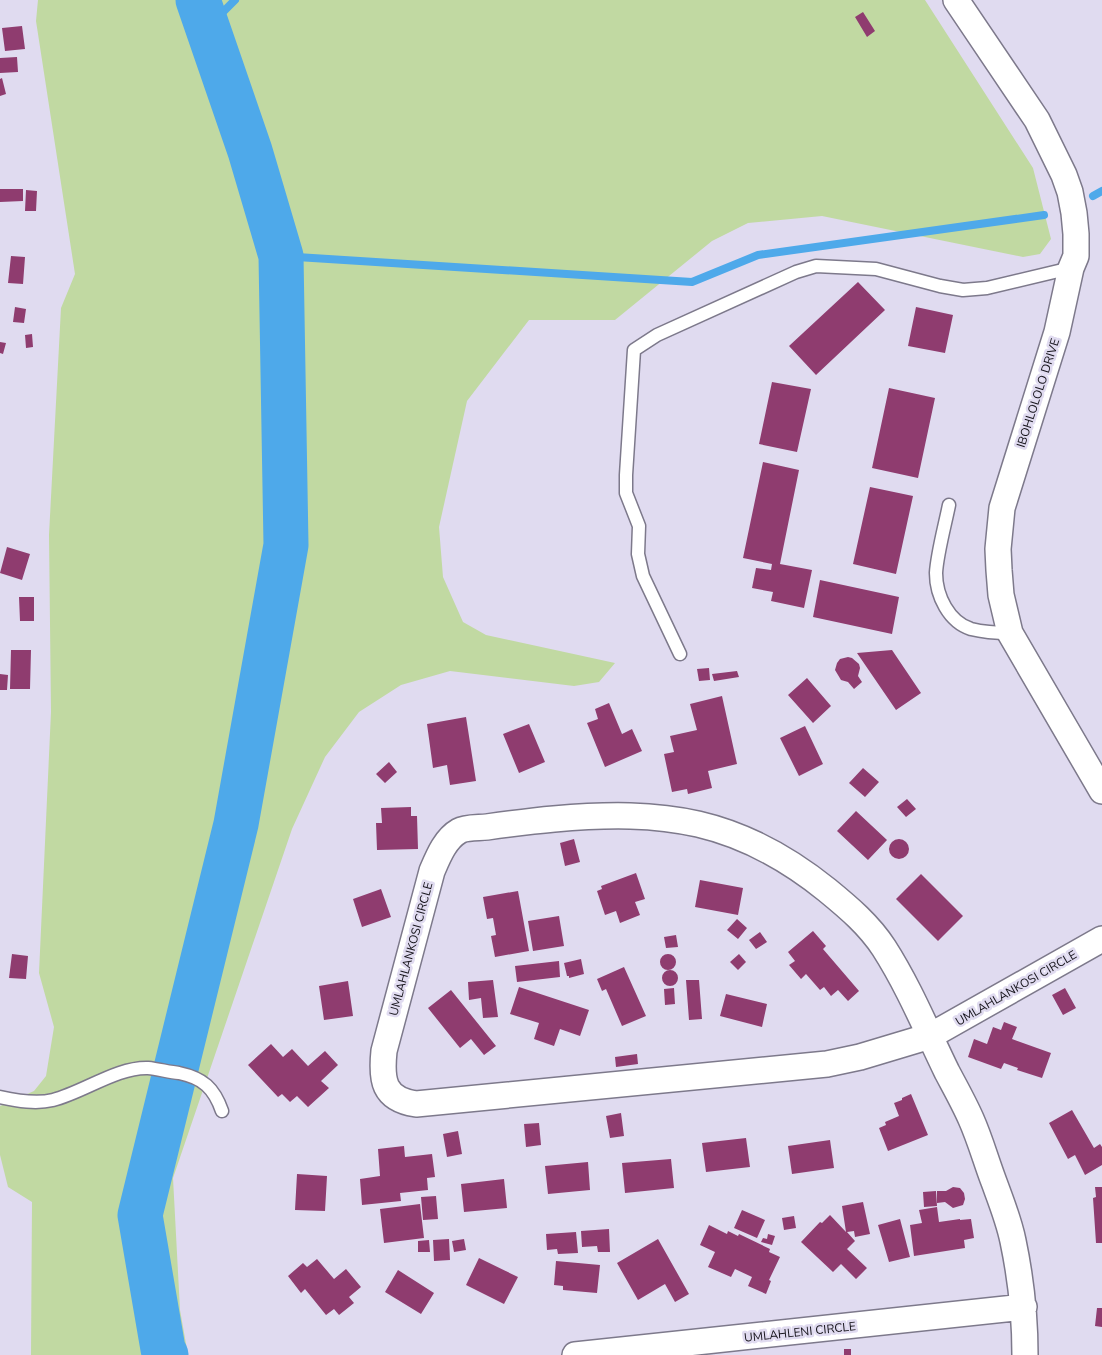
<svg xmlns="http://www.w3.org/2000/svg" width="1102" height="1355" viewBox="0 0 1102 1355" font-family="'Nunito Sans',sans-serif">
<rect width="100%" height="100%" fill="#e0dbf0"/>
<path fill="#c1d9a2" d="M38,0H925L1033,168L1051,239L1040,254L1023,257L822,216L748,223L712,241L615,320H529L467,401L439,527L443,577L463,622L486,635L615,663L599,682L574,686L450,671L401,685L359,712L325,757L292,829L173,1178L180,1310L188,1355H31L32,1202L8,1187L0,1155V1106L34,1091L46,1076L54,1027L39,973L51,712L49,535L61,308L75,274L36,21Z"/>
<g fill="none" stroke-linecap="round" stroke-linejoin="round">
<path stroke="#4ea9ea" stroke-width="8" d="M209,26L235,0
M1093,196L1102,191
M281,256L692,282L758,255L1044,215"/>
<path stroke="#4ea9ea" stroke-width="45" d="M166,1355L163,1349L140,1215L236,824L286,545L281,256L250,151L198,0"/>
</g>
<path fill="#8f3c6f" d="M863,12L875,31L867,37L855,17Z
M22,26L25,49L5,51L2,28Z
M17,57L18,72L0,73V58Z
M2,78L6,94L0,96V79Z
M0,189H23V201L0,202Z
M26,190L37,191L36,211H25Z
M11,256L25,257L23,284L8,283Z
M858,282L885,310L816,375L789,346Z
M15,307L26,309L24,323L13,322Z
M916,307L953,315L945,353L908,346Z
M32,334L33,347L26,348L25,335Z
M0,342L6,343L3,354L0,353Z
M772,382L811,389L797,452L759,444Z
M889,388L935,398L918,478L872,468Z
M763,462L799,470L780,564L812,570L804,608L771,601L773,592L752,588L756,568L771,570L772,564L743,558Z
M870,487L913,496L896,574L853,564Z
M7,547L30,554L22,580L0,573Z
M820,580L899,597L892,634L813,617Z
M19,597H34V621H20Z
M11,650H31L30,689H10Z
M892,650L921,693L896,710L857,653Z
M848,657L852,658L859,664L860,668L858,676L862,682L854,689L848,682L841,680L835,670L837,663L840,659Z
M709,668L710,680L699,681L697,669Z
M737,671L739,677L714,681L712,674Z
M0,674L8,675L7,690H0Z
M807,678L831,706L813,723L788,695Z
M722,696L737,764L708,771L712,788L688,794L687,789L672,792L664,754L674,752L670,736L697,730L690,704Z
M609,703L622,734L632,729L642,751L605,767L587,723L598,719L595,709Z
M466,717L476,781L450,785L447,765L433,768L427,724Z
M529,724L545,762L519,773L503,734Z
M805,726L823,764L799,776L780,738Z
M389,762L397,772L385,783L376,774Z
M863,768L879,782L865,797L849,783Z
M907,799L916,809L906,817L897,807Z
M411,807V816H417L418,849L377,850L376,823H382L381,808Z
M856,811L887,840L868,860L837,831Z
M574,839L580,862L565,866L560,843Z
M889 849a10 10 0 1 1 20 0a10 10 0 1 1-20 0Z
M636,873L645,899L635,902L640,915L620,923L616,911L605,915L597,891L602,889L601,886Z
M921,874L963,916L938,941L896,899Z
M700,880L743,888L738,915L695,907Z
M381,889L391,917L362,927L353,899Z
M518,891L529,951L495,957L491,936L496,935L493,918L487,919L483,897Z
M559,916L564,946L533,951L528,921Z
M737,919L747,928L738,939L727,930Z
M813,931L826,946L823,949L859,991L848,1001L838,990L831,996L824,987L820,990L806,974L801,979L789,965L795,961L788,952Z
M760,932L767,942L756,949L749,940Z
M676,935L678,947L666,948L664,937Z
M660 962a8 8 0 1 1 16 0a8 8 0 1 1-16 0Z
M12,954L28,956L26,979L9,978Z
M739,954L746,962L738,970L730,962Z
M581,959L584,974L569,978V976H567L564,963Z
M559,961L560,977L517,982L515,966Z
M624,967L646,1016L622,1026L606,989L602,991L597,979Z
M662 978a8 8 0 1 1 16 0a8 8 0 1 1-16 0Z
M493,980L498,1017L483,1018L481,998L469,1000L468,982Z
M686,980H699L702,1019L689,1020Z
M348,981L353,1016L324,1020L319,986Z
M519,987L589,1010L580,1036L560,1029L554,1046L534,1039L539,1023L510,1014Z
M674,988L675,1004L665,1005L664,989Z
M1065,988L1076,1008L1063,1015L1052,995Z
M451,990L496,1046L484,1055L471,1039L460,1048L428,1008Z
M726,994L767,1004L762,1027L720,1016Z
M1004,1022L1017,1027L1012,1039L1051,1053L1042,1078L1017,1070L1018,1068L1004,1063L1001,1069L968,1057L974,1039L987,1044L993,1027L1001,1030Z
M271,1044L283,1057L292,1049L308,1066L325,1051L338,1065L321,1081L329,1088L308,1107L297,1096L290,1102L282,1094L278,1097L248,1065Z
M637,1054L638,1064L616,1067L615,1057Z
M911,1094L928,1135L888,1151L879,1128L886,1125L885,1122L899,1116L894,1103L902,1100V1098Z
M1072,1110L1094,1148L1100,1144L1102,1147V1165L1085,1175L1075,1155L1068,1159L1049,1123Z
M621,1113L624,1136L610,1138L606,1116Z
M539,1123L541,1145L526,1147L524,1124Z
M458,1131L462,1154L447,1157L443,1134Z
M746,1138L750,1167L706,1172L702,1143Z
M830,1140L834,1168L792,1174L788,1146Z
M404,1146L405,1157L432,1154L435,1177L427,1178L428,1190L400,1193L401,1201L362,1205L360,1179L380,1176L378,1149Z
M671,1159L674,1188L625,1193L622,1163Z
M588,1162L590,1190L548,1194L545,1166Z
M297,1174L327,1176L325,1211L295,1210Z
M504,1179L507,1208L464,1212L461,1184Z
M953,1187L960,1188L964,1193L965,1199L963,1205L953,1208L945,1202L937,1203V1191H946Z
M1095,1187H1102V1243H1096L1093,1198L1096,1197Z
M936,1191L937,1206L924,1207L923,1192Z
M436,1196L438,1219L423,1220L421,1197Z
M863,1202L870,1234L855,1237L854,1231L847,1232L855,1241L847,1249L867,1268L856,1279L841,1264L833,1272L801,1242L820,1222L822,1223L830,1215L846,1232L842,1206Z
M420,1204L424,1238L384,1243L380,1209Z
M937,1207L939,1222L960,1219V1220L971,1219L974,1238L964,1240L965,1248L914,1256L910,1225L922,1223L919,1210Z
M742,1210L765,1220L757,1238L734,1228Z
M794,1216L796,1228L784,1230L782,1218Z
M900,1219L910,1257L889,1262L878,1225Z
M709,1225L727,1234L728,1231L738,1236L739,1234L770,1249L769,1252L780,1257L769,1280L771,1281L766,1294L748,1286L752,1277L735,1269L731,1277L708,1267L715,1252L700,1245Z
M609,1229L610,1252H598L597,1246L582,1247L581,1231Z
M576,1232L578,1253L558,1254L557,1249L547,1250L546,1234Z
M768,1234L775,1236L772,1245L761,1242L763,1238L767,1239Z
M449,1239L450,1260L434,1261L433,1240Z
M464,1239L466,1250L454,1252L452,1241Z
M658,1239L689,1294L675,1302L665,1284L638,1300L617,1263Z
M429,1240L430,1252H418V1241Z
M479,1258L518,1277L504,1304L466,1285Z
M317,1259L334,1279L346,1269L361,1287L349,1297L354,1303L339,1315L334,1309L326,1315L305,1289L301,1293L288,1276L303,1263L307,1267Z
M556,1261L600,1265L597,1293L563,1290V1286L554,1285Z
M398,1270L434,1293L421,1314L385,1292Z
M1097,1308H1102V1327L1095,1326Z
M844,1349H851V1355H844Z"/>
<g fill="none" stroke-linecap="round" stroke-linejoin="round">
<g stroke="#7d798b" stroke-width="15">
<path id="lane" d="M949,505C945,525 937,554 936,573C936,596 949,622 971,629C983,632 997,633 1010,633
M680,654L643,576L638,554L639,526L626,493V475L634,350L657,335L796,272L816,266L876,269L940,286L963,290L987,288L1071,268
M0,1097C18,1101 36,1104 53,1100C84,1092 117,1067 148,1068C158,1069 169,1072 179,1073C203,1078 214,1088 222,1111"/>
</g>
<g stroke="#7d798b" stroke-width="28">
<path id="street" d="M956,0L1037,120L1064,175L1070,192L1074,213L1076,234V256L1071,268L1057,332L1002,508L998,549L999,570L1001,595L1010,633L1102,791
M575,1355L1024,1307
M1025,1355C1025,1317 1021,1279 1013,1241C1009,1221 1001,1201 994,1182C986,1161 980,1139 971,1119C964,1103 955,1087 947,1072C927,1031 909,987 884,948C869,925 849,908 827,890C739,819 663,809 554,819C531,821 509,824 487,827C479,828 466,827 459,831C445,839 438,857 432,871L384,1051C381,1080 383,1099 416,1104L827,1064L860,1057L930,1036L1102,939"/>
</g>
<use href="#lane" stroke="#fff" stroke-width="12"/>
<use href="#street" stroke="#fff" stroke-width="25"/>
</g>
<g text-anchor="middle" stroke-width="5" stroke-linejoin="round" paint-order="stroke">
<g font-size="12" fill="#141219" stroke="#e0dbf0">
<text transform="translate(1038 393) rotate(-72)" y="4">IBOHLOLOLO DRIVE</text>
<text transform="translate(411 949) rotate(-75)" y="4">UMLAHLANKOSI CIRCLE</text>
<text transform="translate(1016 988) rotate(-30)" y="4">UMLAHLANKOSI CIRCLE</text>
<text transform="translate(800 1332) rotate(-6)" y="4">UMLAHLENI CIRCLE</text>
</g>
</g>
</svg>
